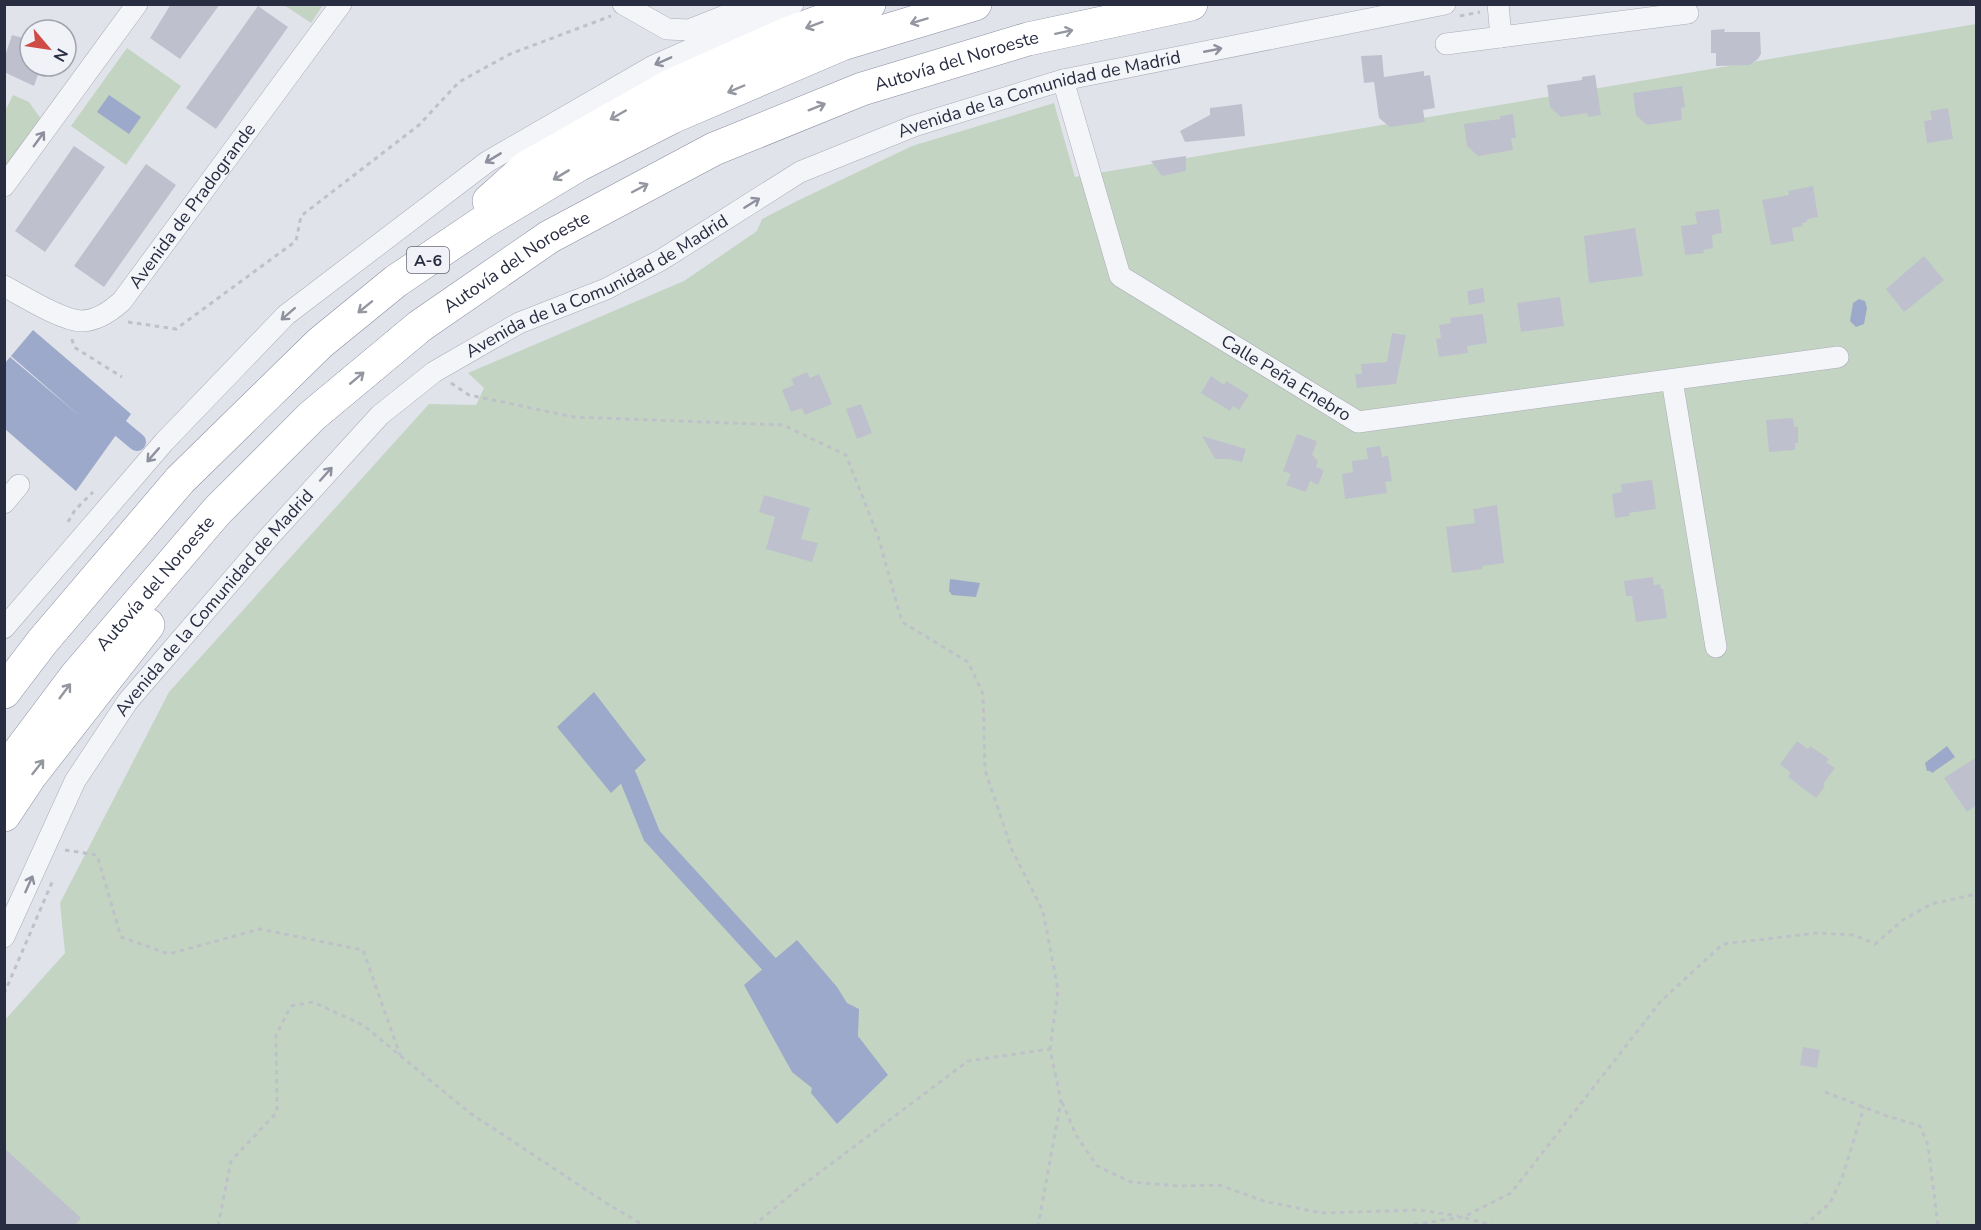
<svg xmlns="http://www.w3.org/2000/svg" width="1981" height="1230" viewBox="0 0 1981 1230" font-family="'Nunito Sans',sans-serif">
<rect width="100%" height="100%" fill="#e1e3ea"/>
<path fill="#c3d4c2" d="M284,5H323L311,23Z
M1976,24V1225H5V1020L65,953L60,903L169,692L429,404L476,405L484,388L468,373L684,281L757,231L762,219L797,201L912,146L1054,103L1075,177Z
M127,48L181,86L126,165L71,126Z
M13,95L29,102L41,119L5,168V111Z"/>
<path fill="#9ca9ca" d="M109,95L141,117L129,134L97,112Z
M1859,299L1865,301L1867,308L1864,324L1856,327L1850,321L1853,303Z
M33,330L131,414L76,491L5,429V363L10,357L81,417L11,356Z
M950,579L980,583L976,597L952,595L949,591Z
M594,692L646,760L611,793L557,727Z
M1947,746L1955,757L1932,773L1930,771H1927L1925,763Z
M797,940L837,987L847,1003L859,1009L858,1036L888,1075L837,1124L811,1093L812,1088L792,1072L744,985Z"/>
<g fill="none" stroke-linecap="round" stroke-linejoin="round">
<path stroke="#9ca9ca" stroke-width="18" d="M101,412L137,442
M615,756L628,777L652,836L769,964"/>
</g>
<path fill="#bec1cd" d="M171,4H220L180,59L150,38Z
M258,6L288,27L216,129L186,108Z
M1725,29L1724,32H1760L1761,54L1758,59L1749,65L1716,66V53H1711V30Z
M12,35L30,40V66H41L34,86L4,72V59Z
M1382,55L1384,77L1424,71V76L1430,75L1435,108L1423,110L1425,122L1390,127L1379,118L1374,82L1364,83L1361,56Z
M1595,75L1601,115L1588,117L1587,113L1561,117L1550,107L1547,85L1582,80V77Z
M1682,86L1685,107L1681,108L1682,120L1647,125L1636,115L1633,93Z
M1242,104L1245,136L1185,142L1180,131L1210,115V108Z
M1948,108L1953,139L1927,143L1924,121L1932,120L1930,111Z
M1513,114L1516,138H1511L1513,150L1478,156L1467,146L1464,124L1500,119V116Z
M74,146L105,167L45,252L15,231Z
M1186,156V171L1162,176L1151,161Z
M146,164L176,185L104,287L74,266Z
M1813,186L1818,217L1807,219V222L1802,223L1803,226L1792,228L1794,241L1771,245L1762,200L1789,195L1788,191Z
M1719,209L1722,233L1712,235L1713,248L1703,250L1704,253L1685,255L1681,226L1697,224L1695,212Z
M1635,228L1643,276L1589,283L1584,236Z
M1924,256L1944,280L1904,312L1886,289Z
M1483,288L1485,302L1469,305L1467,291Z
M1560,297L1564,326L1521,332L1517,303Z
M1483,314L1487,343L1467,346L1468,353L1439,357L1436,339L1441,338L1439,325L1451,323L1450,318Z
M1392,333L1406,335L1396,384L1357,388L1355,374H1362L1361,364L1387,362Z
M807,372L810,378L819,374L832,404L805,415L802,408L791,412L782,390L794,385L791,379Z
M1211,376L1224,385L1226,381L1249,395L1239,410L1233,406L1230,411L1201,393Z
M861,404L872,433L857,439L846,409Z
M1793,418L1794,427H1798V443H1795V450L1769,452L1766,420Z
M1297,434L1317,441L1312,455L1314,456V458L1318,460L1316,467L1324,470L1318,485L1310,481L1306,492L1286,485L1291,474L1283,471Z
M1202,436L1246,449L1242,462L1229,459H1215Z
M1380,446L1382,457L1388,456L1392,481L1385,482L1387,493L1345,499L1342,474L1353,472L1352,461L1368,459L1366,448Z
M1652,480L1656,509L1629,513L1630,516L1615,518L1612,494L1622,492L1621,484Z
M764,495L810,508L801,539L818,543L812,562L766,549L775,517L759,512Z
M1497,505L1504,563L1482,566V569L1452,573L1446,527L1475,523L1473,509Z
M1653,577L1654,585L1660,584L1661,589H1663L1667,618L1636,622L1632,596H1626L1624,581Z
M1797,741L1808,749L1810,746L1829,759L1826,762L1835,768L1823,784L1825,786L1816,798L1788,777L1791,773L1780,764Z
M1977,757V805L1967,812L1944,778Z
M1803,1047L1820,1050L1817,1068L1800,1065Z
M4,1148L81,1218L74,1226H4Z"/>
<g fill="none" stroke-linecap="round" stroke-linejoin="round">
<g stroke="#aaacb8" stroke-width="22">
<g id="minor">
<path d="M623,4L667,29L689,30L755,4"/>
<path d="M1498,4L1501,37"/>
<path d="M1446,44L1688,13"/>
<path id="s1" d="M1063,80L1120,276L1358,422L1838,357"/>
<path d="M4,186L137,4"/>
<path id="s2" d="M4,286C23,296 61,320 81,321C97,321 111,311 122,301L341,4"/>
<path d="M1672,380L1716,647"/>
<path d="M4,503L19,485"/>
<path d="M4,628L164,442L286,315L487,162L653,66L793,4"/>
<path id="s3" d="M4,937L75,781L128,701L269,537L380,415L434,372L519,323L606,289L661,260L800,172L914,126L1063,80L1445,4"/>
</g>
</g>
<g stroke="#888da1" stroke-width="34">
<g id="motorway">
<path d="M489,201L527,167L670,86L789,33L869,4"/>
<path d="M4,692L42,642L180,480L320,343L396,281L485,221L578,165L672,117L842,44L975,4"/>
<path id="s4" d="M4,772L76,676L217,511L312,416L420,326L549,237L714,149L862,89L1028,39L1191,4"/>
<path d="M4,815L30,776L148,625"/>
</g>
</g>
<path stroke="#bfc1c9" stroke-width="3" stroke-dasharray="4.5 4.5" stroke-linecap="butt" d="M1460,16L1480,12
M128,322L176,329L296,241L301,216L419,125L459,82L510,54L611,16
M72,339L74,347L122,377
M451,383L469,395L574,417L783,425L846,455L878,536L902,622L968,662L983,694L985,770L1012,850L1043,911L1058,990L1050,1049
M68,522L75,510L93,492
M65,850L97,855L121,937L169,954L260,929L363,950L400,1055
M4,994L53,880
M1825,1092L1887,1116L1920,1126L1928,1145L1938,1226
M1062,1102L1076,1135L1097,1166L1131,1182L1180,1186L1219,1185L1264,1201L1321,1213L1419,1210L1459,1216
M1465,1218L1496,1226
M218,1226L231,1161L277,1112L276,1035L291,1006L313,1002L363,1025L470,1113L606,1203L645,1226
M753,1226L799,1188L968,1061L1050,1049L1061,1101L1038,1226
M1405,1226L1463,1217L1511,1193L1661,1001L1723,944L1817,933L1854,935L1875,944L1903,920L1931,904L1976,894
M1804,1226L1830,1203L1842,1178L1864,1107"/>
<use href="#minor" stroke="#f4f5f8" stroke-width="21"/>
<use href="#motorway" stroke="#fff" stroke-width="33"/>
</g>
<defs><path id="oneway-shaft" d="M-6 0H5M1.5-3L5.5 0L1.5 3" fill="none" stroke-width="1.6" stroke-linecap="round" stroke-linejoin="round" transform="scale(1.5)"/></defs>
<g stroke="#9496a0">
<use href="#oneway-shaft" transform="translate(919 21) rotate(163)"/>
<use href="#oneway-shaft" transform="translate(814 25) rotate(160)"/>
<use href="#oneway-shaft" transform="translate(1064 32) rotate(-12)"/>
<use href="#oneway-shaft" transform="translate(736 89) rotate(157)"/>
<use href="#oneway-shaft" transform="translate(817 107) rotate(-22)"/>
<use href="#oneway-shaft" transform="translate(618 115) rotate(150)"/>
<use href="#oneway-shaft" transform="translate(561 175) rotate(149)"/>
<use href="#oneway-shaft" transform="translate(640 188) rotate(-28)"/>
<use href="#oneway-shaft" transform="translate(365 307) rotate(141)"/>
<use href="#oneway-shaft" transform="translate(357 378) rotate(-40)"/>
<use href="#oneway-shaft" transform="translate(65 691) rotate(-53)"/>
<use href="#oneway-shaft" transform="translate(38 767) rotate(-52)"/>
</g>
<g stroke="#8e919d">
<use href="#oneway-shaft" transform="translate(1213 50) rotate(-11)"/>
<use href="#oneway-shaft" transform="translate(663 61) rotate(156)"/>
<use href="#oneway-shaft" transform="translate(39 139) rotate(-54)"/>
<use href="#oneway-shaft" transform="translate(493 158) rotate(149)"/>
<use href="#oneway-shaft" transform="translate(752 203) rotate(-32)"/>
<use href="#oneway-shaft" transform="translate(288 314) rotate(139)"/>
<use href="#oneway-shaft" transform="translate(153 455) rotate(131)"/>
<use href="#oneway-shaft" transform="translate(326 474) rotate(-48)"/>
<use href="#oneway-shaft" transform="translate(29 884) rotate(-66)"/>
</g>
<g text-anchor="middle" stroke-width="6" stroke-linejoin="round" paint-order="stroke">
<rect fill="#f1f2f7" stroke="#656878" stroke-width="1.5" x="407" y="247" width="42" height="26" rx="4.5"/>
<g font-size="16" font-weight="bold" fill="#292d42">
<text x="428" y="266">A-6</text>
</g>
<g font-size="18" fill="#292d42" stroke="#f1f2f7">
<text dy="6" stroke="none"><textPath href="#s4" startOffset="1214">Autovía del Noroeste</textPath></text>
<text dy="6" stroke="none"><textPath href="#s3" startOffset="1388">Avenida de la Comunidad de Madrid</textPath></text>
<text dy="6" stroke="none"><textPath href="#s2" startOffset="250">Avenida de Pradogrande</textPath></text>
<text dy="6" stroke="none"><textPath href="#s4" startOffset="728">Autovía del Noroeste</textPath></text>
<text dy="6" stroke="none"><textPath href="#s3" startOffset="902">Avenida de la Comunidad de Madrid</textPath></text>
<text dy="6" stroke="none"><textPath href="#s1" startOffset="399">Calle Peña Enebro</textPath></text>
<text dy="6" stroke="none"><textPath href="#s4" startOffset="242">Autovía del Noroeste</textPath></text>
<text dy="6" stroke="none"><textPath href="#s3" startOffset="398">Avenida de la Comunidad de Madrid</textPath></text>
</g>
</g>
<rect width="1981" height="1230" fill="none" stroke="#292d42" stroke-width="12"/>
<g transform="translate(48 48) rotate(119)"><circle r="28" fill="#f1f2f7" stroke="#a1a3af" stroke-width="1.5"/>
<path d="M0-4.5L10 22L0 15L-10 22Z" fill="#cf4c46"/>
<text y="-9" font-size="16" font-weight="bold" text-anchor="middle" fill="#292d42">N</text>
</g>
</svg>
